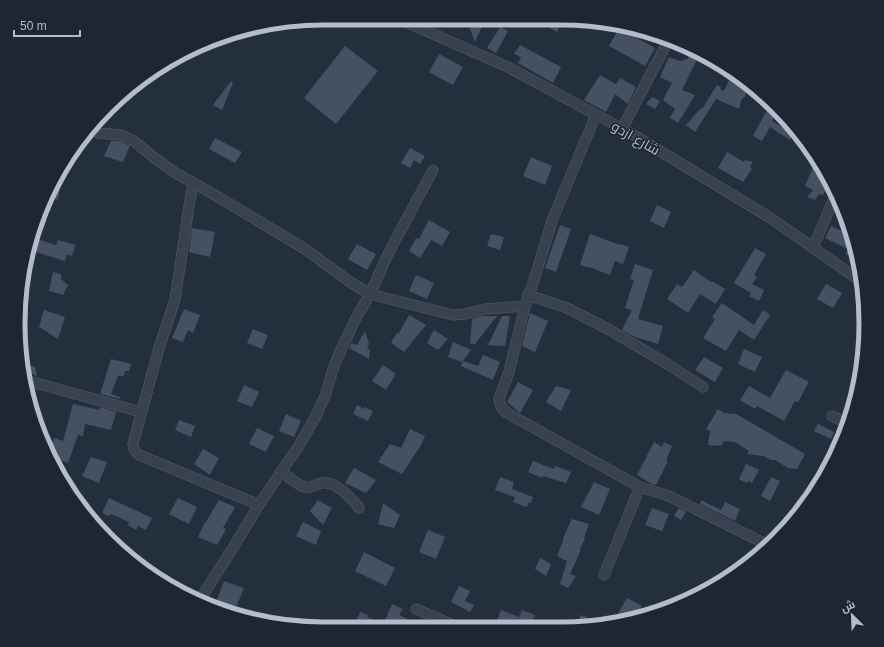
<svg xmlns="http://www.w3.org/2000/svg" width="884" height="647" viewBox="0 0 884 647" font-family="Helvetica,Cairo,sans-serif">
<rect width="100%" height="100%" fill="#242f3e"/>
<path fill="#455162" d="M477,18H486L475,42L470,29Z
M533,19H562L557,32Z
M500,27L508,31L496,53L487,48Z
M619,28L655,48L645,66L609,46Z
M520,45L561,67L553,83L518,63L521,57L514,54Z
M345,46L378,71L336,124L304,98Z
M691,52L699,55L682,90L695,95L678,123L670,118L675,109L663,100L672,83L660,77L669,57L680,61L687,59Z
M439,54L463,67L453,85L429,72Z
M600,75L616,84L620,78L636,87L628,104L615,94L606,112L584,100Z
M731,76L741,79L749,87L744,98H742L739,109L716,99L713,104L695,132L686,125L701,108L702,109L717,85L721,87L720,89L724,91Z
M231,81L233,83L222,110L213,105Z
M652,97L660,101L655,109L646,104Z
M769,106L776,113L772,121L793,133L790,140L770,127L762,141L753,136Z
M215,138L242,152L235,163L209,149Z
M111,141H119L130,146L123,162L104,156Z
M410,148L425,156L420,164L414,160L410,168L401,163Z
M727,152L744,162L745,160L753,162L750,167L752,169L743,182L718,168Z
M531,157L552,166L545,185L523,176Z
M816,158L830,182L823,195L819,194L815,200L807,197L813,190L805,186L811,172Z
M51,186L60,189L58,200L47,197Z
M657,205L671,212L664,228L650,221Z
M429,220L450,232L442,246L431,240L420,258L409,251L416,238L419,239Z
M560,225L571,229L556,272L545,268Z
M831,226L852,236L856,244L858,260L845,254L848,249L825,238Z
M192,228L215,232L210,257L189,252Z
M491,234L504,237L500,250L487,246Z
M590,234L620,245V244L629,247L623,264L615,261L610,275L589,267V268L580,265Z
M33,238L56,245L58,240L76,245L72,256L67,254L65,261L29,250Z
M357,244L376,254L367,270L348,259Z
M755,248L766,254L754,275L757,277L752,284L764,290L759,301L749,296L751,293L734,283Z
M635,264L653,270L638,319L663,326L658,344L635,337L622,330L632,310L625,308L634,280L630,279Z
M694,270L711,282L712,281L725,289L716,304L700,294L688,313L667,299L677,284L682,287Z
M53,272L61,274V279L68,285L63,295L49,291Z
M416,275L434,283L427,299L409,291Z
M826,284L842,293L833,308L817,299Z
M722,303L754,325L763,310L770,315L754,340L739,330L726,351L703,338L715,319L712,317Z
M184,309L200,315L193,333L188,330L183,342L172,338Z
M44,310L65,317L58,339L39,327Z
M530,313L548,321L535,352L522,346Z
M409,315L426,325L404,352L391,343L397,333H399Z
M482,316H497L475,344H470L472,319Z
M502,316H510L505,346L488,345Z
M253,329L268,335L262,349L247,343Z
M434,330L448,339L438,350L427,343Z
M365,331L369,344L367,347L370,350L369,359L349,348L352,343L357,345Z
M453,342L471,350L462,362L448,357Z
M744,349L762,357L755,372L738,364Z
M483,355L500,362L493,380L461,366L463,361L478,366Z
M704,357L723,368L715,382L695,370Z
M111,359L131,364L129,371H125L124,376H118L111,394L120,397V399L100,394Z
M24,364L35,367L37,376L23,371Z
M383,365L396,374L386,390L372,381Z
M786,370L809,382L798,402L795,401L784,421L757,406L755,409L740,400L749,386L770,398Z
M518,382L533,390L520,413L507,402Z
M244,385L259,392L252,407L237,401Z
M556,386L571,390L561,411L546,402Z
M73,404L99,410L100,407L116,412L111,430L85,424L83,436L78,435L68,463L50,456L49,454L54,438L63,441Z
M357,405L364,409V407L373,411L368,421L353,414Z
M718,409L724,413L736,414L805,454L797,469L788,468L775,460H771L764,456L747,454L749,451L735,442L724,441L721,446L708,445L710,431L706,429Z
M286,414L301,421L294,437L279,431Z
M179,420L195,426L191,437L175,430Z
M818,424L834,432L831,439L814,431Z
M257,428L274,436L266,452L249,444Z
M410,429L425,436L421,445L402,474L378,462L390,444L401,448Z
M654,442L662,447L664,442L672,446L666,461H668L656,485L652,484L637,475Z
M203,449L219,458L210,475L194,464Z
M91,457L107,462L99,483L82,476Z
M533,461L554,469L555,466L571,472L566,483L543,476L542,478L528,472Z
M746,464L759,470L752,483L748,481L747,483L739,479Z
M354,468L376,480L366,493L345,483Z
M500,477L514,482L512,489L533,497L531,503L529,502L527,507L513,502L515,497L495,490Z
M771,477L780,481L770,501L761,496Z
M594,482L610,489L599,515L581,507Z
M109,498L152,518L146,530L138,526L136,530L128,525L129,522L111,514L109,516L102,513Z
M178,498L197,507L189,524L169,514Z
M219,500L235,507L223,528L226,529L217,545L198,537L205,522H206Z
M318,500L332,508L323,525L310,511Z
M701,500L721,510L725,502L740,509L735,521L700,504Z
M383,503L400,515L394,528L378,524Z
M652,508L669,514L662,531L645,525Z
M679,508L686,512L681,520L674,516Z
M572,519L589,524L584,538L585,539L580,548V552L570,574L576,576L568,588L560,584L567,561L557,556L564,538H563Z
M303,522L321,531L316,545L296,536Z
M428,530L445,537L436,559L419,552Z
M364,552L395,568L386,586L355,571Z
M540,558L551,564L546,576L535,569Z
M224,581L244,588L234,612L215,605Z
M459,586L470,591L465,601L474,605L470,612L451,602Z
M627,598L642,606L636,617L622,620L616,617Z
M392,604L403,609L399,615L426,628H403L385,620Z
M501,610L519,617L522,610L535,615L530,627H503L496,623Z
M360,612L368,615L367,617L379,622L377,628H353Z
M581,615L605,625L601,626L575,627Z"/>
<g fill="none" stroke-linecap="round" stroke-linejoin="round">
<g stroke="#565f6c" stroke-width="11">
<path id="minor" d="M397,18L510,68L632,134L769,217L862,282
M89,129L98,133L121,135L134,141L152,156L174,172L208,191L305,249L350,282L370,294L453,315L465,314L485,309L525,306L534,280L553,218L596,115
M622,129L668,41
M193,183L187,219L175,300L159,348L133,444L134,449L137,454L259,505
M813,248L836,193
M528,295L567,308L608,329L669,365L703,387
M525,306L509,372L499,398L501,407L507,413L640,487L669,496L768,545
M25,380L141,412
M832,416L849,424
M281,471C287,476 297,484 304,487C310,489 316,484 322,483C335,480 352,499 359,508
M604,575L640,487
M199,601L231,551L259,505L300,444L316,416L325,396L335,363L355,320L370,294L389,252L433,170
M416,609L458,627"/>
</g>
<use href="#minor" stroke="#38414e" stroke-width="10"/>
</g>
<g text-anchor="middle" stroke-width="3" stroke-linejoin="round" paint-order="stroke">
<g font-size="14" fill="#b4bcc9" stroke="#1d2633">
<text transform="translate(636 138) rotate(30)" y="5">شارع ازدو</text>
</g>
</g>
<path d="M0 0H884V647H0ZM323 25H561A298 298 0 0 1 859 323V324A298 298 0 0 1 561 622H323A298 298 0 0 1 25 324V323A298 298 0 0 1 323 25Z" fill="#1d2633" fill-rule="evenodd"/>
<path fill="none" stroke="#b4bcc9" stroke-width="5" d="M323 25H561A298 298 0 0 1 859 323V324A298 298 0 0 1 561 622H323A298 298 0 0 1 25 324V323A298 298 0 0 1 323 25Z"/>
<g transform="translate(852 615) rotate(336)" stroke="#1d2633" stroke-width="3" paint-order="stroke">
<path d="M0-3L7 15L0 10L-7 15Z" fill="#b4bcc9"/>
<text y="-6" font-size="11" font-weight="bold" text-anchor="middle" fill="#b4bcc9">ش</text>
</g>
<path d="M14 30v6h66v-6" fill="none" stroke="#b4bcc9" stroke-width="2"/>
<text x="20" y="30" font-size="12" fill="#b4bcc9" stroke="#1d2633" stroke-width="3" paint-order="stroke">50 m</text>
</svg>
